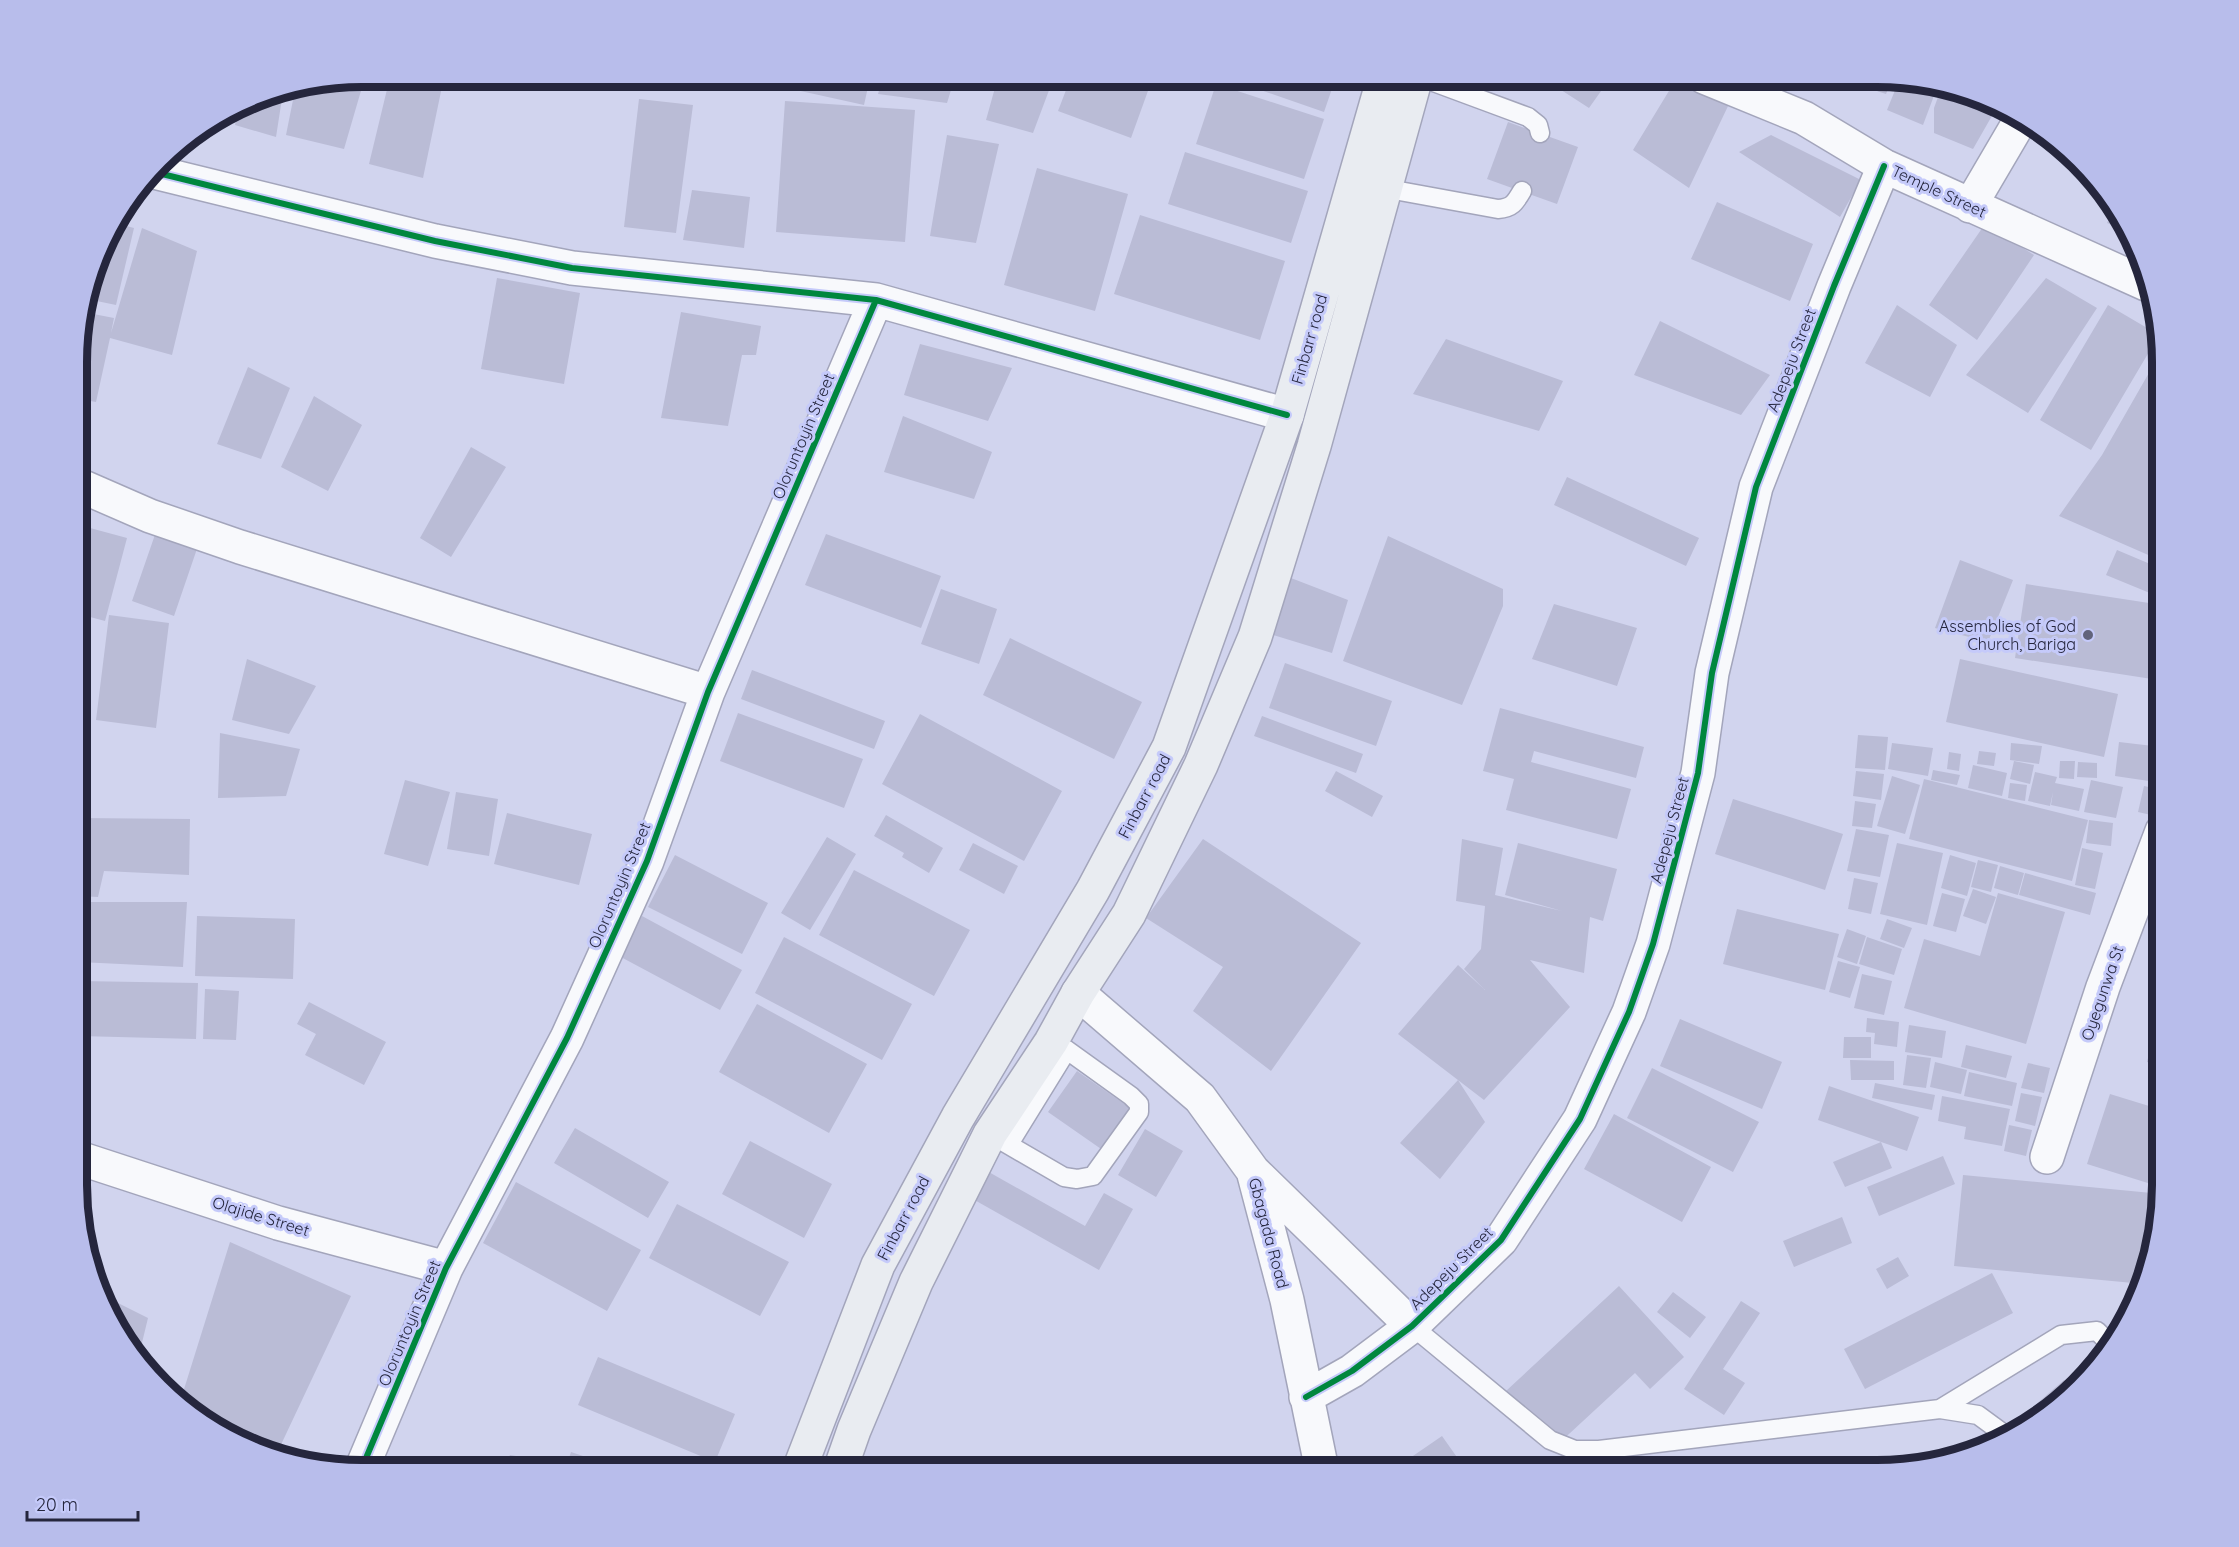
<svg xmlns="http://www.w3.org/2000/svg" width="2239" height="1547" viewBox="0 0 2239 1547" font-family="Quicksand,sans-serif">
<rect width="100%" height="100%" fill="#d1d4ee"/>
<path fill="#babcd6" d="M365,77L344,149L286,135L295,90Z
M390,77H444L423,178L369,164Z
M790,77H868L870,78L864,105L787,88Z
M883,77H955L947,103L878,94Z
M998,77H1054L1033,133L986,120Z
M1071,77H1153L1131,138L1058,111Z
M1223,77H1336L1324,112Z
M1541,77H1611L1589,108Z
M1833,77H1893L1886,94Z
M1900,78L1938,85L1923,125L1887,110Z
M1675,81L1729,104L1689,188L1633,150Z
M1216,84L1324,119L1304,179L1196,144Z
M1942,86L1969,92L1997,107L1973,149L1934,133V108Z
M283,92L276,137L235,125L239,107L253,98Z
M639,99L693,105L676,233L624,227Z
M785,101L915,110L905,242L776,232Z
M1508,122L1578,147L1557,204L1487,179Z
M947,135L999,144L976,243L930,236Z
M1771,135L1861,180L1840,217L1739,152Z
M1185,152L1308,191L1291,243L1168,204Z
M1037,168L1128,194L1095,311L1004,285Z
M692,190L750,197L744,248L683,240Z
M1717,202L1813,244L1790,301L1691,259Z
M2113,210L2129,231L2132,233L2107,223Z
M1140,215L1285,261L1260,340L1114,294Z
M115,223L134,228L116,305L87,299L106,235Z
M1985,224L2034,255L1977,340L1929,305Z
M142,228L197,251L172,355L110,338L96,402L79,399V325L83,312L114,318L111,333Z
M497,278L580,293L564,384L481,369Z
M2046,278L2097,308L2028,413L1966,375Z
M1897,305L1957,345L1930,397L1865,363Z
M2108,305L2159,335L2091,450L2040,420Z
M681,312L761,326L756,355H742L728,426L661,418Z
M1660,321L1770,375L1741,415L1634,375Z
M1446,339L1563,381L1539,431L1413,394Z
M920,344L1012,368L988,421L904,395Z
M2162,350V561L2059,516L2102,455Z
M248,367L290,388L261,459L217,444Z
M314,396L362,425L328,491L281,467Z
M903,416L992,452L974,499L884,472Z
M471,447L506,467L451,557L420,538Z
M1567,477L1699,538L1686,566L1554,505Z
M79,525L127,538L105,621L79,614Z
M158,526L200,540L174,616L132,601Z
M826,534L941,576L921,628L805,585Z
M1388,536L1503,589V606L1462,705L1343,661Z
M2117,550L2162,569V598L2106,575Z
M1960,560L2013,580L1988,642L1935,628Z
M1278,573L1348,600L1332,653L1257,630Z
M2026,584L2162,605L2152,679L2015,658Z
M941,589L997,609L979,664L921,644Z
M1554,604L1637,628L1617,686L1532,659Z
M109,615L169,623L156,728L96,720Z
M1010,638L1142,702L1114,759L983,695Z
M247,659L316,686L289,734L232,720Z
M1960,659L2118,694L2104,757L1946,722Z
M1285,663L1392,701L1376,746L1269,708Z
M752,670L885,721L874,749L741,699Z
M1500,708L1644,747L1636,778L1534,751L1531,762L1631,789L1617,839L1506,810L1514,779L1483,771Z
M738,713L863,759L844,808L720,761Z
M920,714L1062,791L1024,861L882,784Z
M1262,716L1363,754L1356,773L1254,736Z
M220,733L300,749L286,796L218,798Z
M1858,735L1888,737L1885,770L1855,768Z
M2119,742L2153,746L2149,781L2115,776Z
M1892,743L1933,748L1928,776L1888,769Z
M2011,743L2042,746L2039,764L2010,760Z
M1979,751L1996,753L1994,766L1977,764Z
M1949,752L1961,754L1959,771L1947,769Z
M2014,761L2034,765L2030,784L2010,779Z
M2060,761H2075L2074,779L2059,778Z
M2078,762L2097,763V778L2077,777Z
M1973,765L2007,773L2002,796L1968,788Z
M1933,770L1960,775L1957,785L1931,780Z
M1336,771L1383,796L1372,817L1325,791Z
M1856,771L1884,774L1881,800L1853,796Z
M2035,772L2057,777L2055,783L2084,789L2079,811L2051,805L2053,792L2050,806L2028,801Z
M1892,776L1920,785L1905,834L1877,826Z
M1924,779L2088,820L2072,881L1909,839Z
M405,780L450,792L428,866L384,854Z
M2091,780L2123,787L2116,818L2084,812Z
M2010,783L2027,785L2025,801L2008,798Z
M2144,786L2158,789L2151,815L2138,812Z
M456,792L498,799L489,856L447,849Z
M1733,799L1843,834L1825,890L1715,854Z
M1855,801L1876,804L1872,828L1852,826Z
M507,813L592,834L579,885L494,864Z
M886,815L943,848L929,873L902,857L904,853L874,836Z
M79,818L190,819L189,875L104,871L98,897L79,896Z
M2089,820L2113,823L2111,846L2086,843Z
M1856,829L1889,835L1880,877L1847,871Z
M827,837L856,854L810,930L781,913Z
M1203,839L1361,943L1271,1071L1193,1011L1223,967L1146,918Z
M1462,839L1503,848L1495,895L1562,911L1505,895L1518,843L1617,869L1603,921L1590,917L1584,973L1530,960L1570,1007L1484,1100L1398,1034L1458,965L1485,990L1464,969L1481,949L1485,906L1456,901Z
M973,843L1018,866L1004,894L959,870Z
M1897,843L1943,853L1927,925L1880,914Z
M2082,848L2103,853L2095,889L2075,885Z
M675,855L768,903L742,954L648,907Z
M1950,855L1976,863L1967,896L1941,888Z
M1978,860L1998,865L1991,892L1971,887Z
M2000,866L2024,873L2018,895L1994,888Z
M854,870L970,930L934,996L819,935Z
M2025,873L2096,893L2090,915L2019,895Z
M1854,878L1878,883L1871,914L1848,909Z
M1973,889L1996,897L1986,924L1963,916Z
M1942,893L1965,899L1956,932L1933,926Z
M1998,893L2065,912L2026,1044L1904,1008L1924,939L1980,956Z
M79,902H187L183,967L79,962Z
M1737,909L1839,934L1825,990L1723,964Z
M197,916L295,919L293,979L195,976Z
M642,916L742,970L720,1010L619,956Z
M1887,919L1912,928L1904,948L1880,939Z
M1847,929L1866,936L1857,964L1837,957Z
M784,937L912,1004L882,1060L755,993Z
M1867,937L1902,949L1894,975L1859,964Z
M1838,961L1860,967L1850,998L1829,992Z
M1862,974L1892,981L1884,1015L1854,1008Z
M79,981L198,983L196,1039L79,1036Z
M205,989L239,991L236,1040L203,1039Z
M309,1002L386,1042L364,1085L305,1055L316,1034L297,1024Z
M757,1004L867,1064L829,1133L719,1072Z
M2161,1007H2162V1066L2147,1062Z
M1867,1018L1899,1022L1897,1047L1874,1044L1875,1033L1866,1032Z
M1680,1019L1782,1062L1762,1109L1660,1066Z
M1909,1025L1946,1031L1942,1058L1905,1052Z
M1844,1037H1871V1058H1843Z
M1966,1045L2012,1056L2006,1078L1961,1067Z
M1907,1055L1931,1058L1926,1088L1903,1085Z
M1850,1060L1894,1061V1080H1851Z
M1935,1062L1967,1070L1961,1094L1930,1087Z
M2028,1063L2050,1068L2044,1093L2021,1088Z
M1652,1068L1759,1122L1733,1172L1627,1118Z
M1077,1071L1133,1110L1104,1151L1048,1112Z
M1969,1072L2017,1083L2012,1106L1964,1096Z
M1458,1080L1485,1122L1440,1179L1400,1143Z
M1875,1083L1935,1095L1932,1110L1872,1098Z
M1829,1086L1919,1117L1907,1151L1818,1120Z
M2021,1093L2042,1097L2035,1126L2015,1121Z
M2110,1094L2162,1110V1151L2151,1184L2087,1164Z
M1942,1096L2010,1109L2002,1146L1964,1139L1966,1127L1938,1121Z
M1614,1114L1711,1167L1682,1222L1584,1169Z
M2009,1125L2032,1130L2026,1156L2004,1151Z
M575,1128L669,1182L648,1218L554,1163Z
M1145,1129L1183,1151L1156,1197L1118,1175Z
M750,1141L832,1184L804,1238L722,1194Z
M1881,1142L1892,1168L1845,1187L1833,1162Z
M1943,1156L1955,1184L1879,1216L1867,1187Z
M987,1171L1085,1226L1104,1193L1133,1209L1099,1270L971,1198Z
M1963,1175L2162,1194L2144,1284L1954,1266Z
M516,1182L641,1250L607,1311L483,1243Z
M677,1204L789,1262L760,1316L649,1258Z
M1842,1217L1852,1243L1794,1267L1783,1241Z
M230,1242L351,1296L278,1451L206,1421L188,1412L180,1402Z
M1898,1257L1909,1276L1887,1289L1876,1269Z
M1992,1273L2013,1313L1865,1389L1844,1349Z
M1619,1286L1684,1357L1650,1389L1635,1373L1556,1446L1506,1391Z
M1673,1292L1706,1317L1690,1338L1657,1312Z
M104,1296L148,1318L139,1355L115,1328Z
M1741,1301L1760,1313L1723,1369L1745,1383L1724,1415L1684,1389Z
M598,1357L735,1414L715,1462L578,1405Z
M2064,1380L2070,1387L2015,1431L2011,1426Z
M1442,1436L1466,1470H1419L1410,1458Z
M571,1452L625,1470H565Z
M510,1455L546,1461L541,1470H502Z"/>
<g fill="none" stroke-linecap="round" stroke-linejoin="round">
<g stroke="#a3a5bb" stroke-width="21">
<path id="lane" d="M1420,77L1528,117L1538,125L1540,133
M1383,188L1498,209C1512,208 1515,203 1522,191
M990,1134L1064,1177L1077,1179L1093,1176L1139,1112V1104L1131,1096L1067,1050L1051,1042
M1009,1144L1067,1050
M1412,1326L1550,1440L1575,1450H1599L1940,1409L1978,1415L2008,1437
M1940,1409L2061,1335L2097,1331L2111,1345"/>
</g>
<g stroke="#a3a5bb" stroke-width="36">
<path id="street" d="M1704,77L1804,118L1884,166L2146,284
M154,172L435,241L572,268L876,300L1287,415
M1970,206L2021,119
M79,485L150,516L240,547L708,692
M1078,993L1200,1098L1253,1171L1287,1300L1322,1470
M2047,1157L2103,987L2162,831
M79,1158L278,1223L446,1268
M1254,1172L1412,1326
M1306,1397L1352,1371L1412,1326L1501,1240L1580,1119L1629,1012L1653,944L1698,773L1712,673L1756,487L1834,286L1884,166
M361,1470L446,1268L567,1038L647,861L708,692L876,300"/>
</g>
<g stroke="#a3a5bb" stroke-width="36">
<path id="secondary" d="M799,1470L878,1265L958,1117L1093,890L1169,747L1287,415L1384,77
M840,1470L854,1430L916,1282L990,1134L1051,1042L1078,993L1129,914L1201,765L1255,637L1314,446L1416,77"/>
</g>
<use href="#lane" stroke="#f8f9fc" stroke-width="18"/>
<use href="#street" stroke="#f8f9fc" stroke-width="33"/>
<use href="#secondary" stroke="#e9ecf1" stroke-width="33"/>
<g stroke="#c5cafa" stroke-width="10">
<path id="cycleway" d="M154,172L435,241L572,268L876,300L1287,415
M1306,1397L1352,1371L1412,1326L1501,1240L1580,1119L1629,1012L1653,944L1698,773L1712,673L1756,487L1834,286L1884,166
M361,1470L446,1268L567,1038L647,861L708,692L876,300"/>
</g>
<use href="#cycleway" stroke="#00873e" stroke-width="6"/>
</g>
<circle fill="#61637b" stroke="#c5cafa" stroke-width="2" cx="2088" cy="635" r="6"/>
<g text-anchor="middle" stroke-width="6" stroke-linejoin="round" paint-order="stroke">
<g font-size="16" fill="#25263d" stroke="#c5cafa">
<text transform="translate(1939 191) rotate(25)" y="6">Temple Street</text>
<text transform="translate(1309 339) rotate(-74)" y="6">Finbarr road</text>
<text transform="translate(1791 360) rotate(-69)" y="6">Adepeju Street</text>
<text transform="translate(803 436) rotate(-67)" y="6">Oloruntoyin Street</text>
<text transform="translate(1144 796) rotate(-62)" y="6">Finbarr road</text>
<text transform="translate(1669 830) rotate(-75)" y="6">Adepeju Street</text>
<text transform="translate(619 885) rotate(-67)" y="6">Oloruntoyin Street</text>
<text transform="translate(2102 993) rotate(-71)" y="6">Oyegunwa St</text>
<text transform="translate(261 1216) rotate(17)" y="6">Olajide Street</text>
<text transform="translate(903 1218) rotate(-62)" y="6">Finbarr road</text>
<text transform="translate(1269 1233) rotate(75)" y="6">Gbagada Road</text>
<text transform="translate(1451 1268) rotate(-45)" y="6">Adepeju Street</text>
<text transform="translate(409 1323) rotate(-67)" y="6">Oloruntoyin Street</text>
</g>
<g font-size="16" fill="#25263d" stroke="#c5cafa" text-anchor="end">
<text x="2076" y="632">Assemblies of God<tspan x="2076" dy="18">Church, Bariga</tspan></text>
</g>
</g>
<path d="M0 0H2239V1547H0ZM362 87H1877A275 275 0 0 1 2152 362V1185A275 275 0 0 1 1877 1460H362A275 275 0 0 1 87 1185V362A275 275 0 0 1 362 87Z" fill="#b8bdeb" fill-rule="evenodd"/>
<path fill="none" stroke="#25263d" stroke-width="8" d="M362 87H1877A275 275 0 0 1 2152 362V1185A275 275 0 0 1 1877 1460H362A275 275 0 0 1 87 1185V362A275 275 0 0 1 362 87Z"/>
<path d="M27 1511v9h111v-9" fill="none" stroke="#25263d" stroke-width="3"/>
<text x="36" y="1511" font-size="18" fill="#25263d" stroke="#c5cafa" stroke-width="4.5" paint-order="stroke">20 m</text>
</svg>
